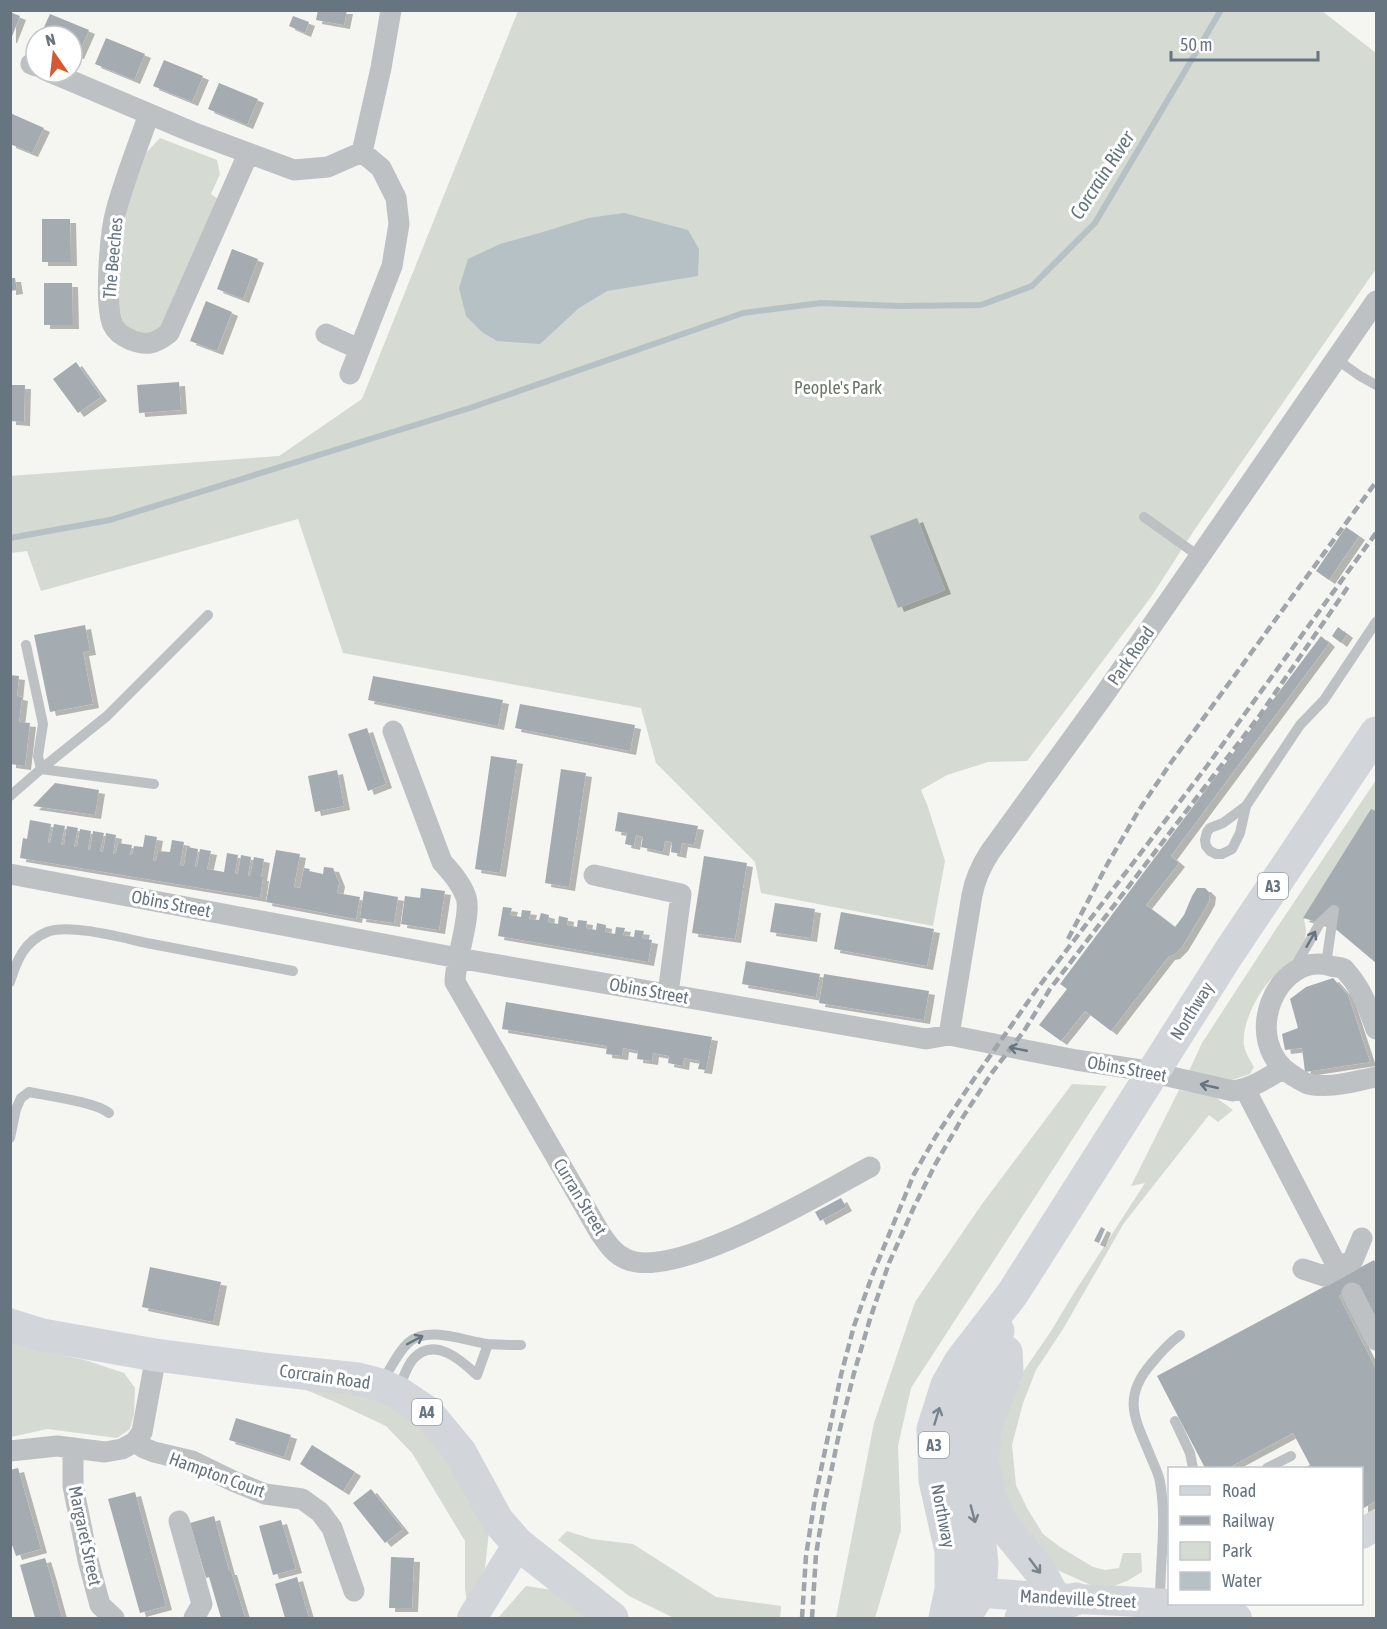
<svg xmlns="http://www.w3.org/2000/svg" width="1387" height="1629" viewBox="0 0 1387 1629" font-family="'Asap Condensed',sans-serif">
<defs>
<filter id="shadow"><feDropShadow dx="6" dy="4" stdDeviation="0" flood-color="#0004"/></filter>
</defs>
<rect width="100%" height="100%" fill="#f5f5f2"/>
<path fill="#d5dad2" d="M518,11H1322L1376,53V269L1195,529L1151,597L1027,761L988,762L947,775L921,790L928,807L945,861L933,926L761,893L755,862L656,763L641,708L343,653L298,519L41,591L27,551L11,553L10,476L279,456L362,399Z
M160,138L217,160L220,174L211,194L218,199L159,331L142,338L123,323L116,295L127,206L146,153Z
M1376,780V811L1372,810L1304,918C1304,922 1306,927 1306,931C1306,942 1297,956 1289,964C1285,968 1279,971 1275,975C1259,990 1241,1023 1244,1046C1246,1054 1250,1060 1254,1067L1250,1074L1226,1082L1189,1071L1202,1043L1276,929Z
M1072,1084L1107,1086L911,1388L898,1446L901,1530L875,1618H836L874,1423L915,1302L982,1204Z
M1179,1090L1214,1096L1233,1110L1218,1122L1209,1115L1124,1223L1063,1329L1036,1370L1023,1403L1012,1445L1016,1485L1027,1508L1043,1534L1060,1547L1093,1567L1105,1570L1119,1568L1123,1553H1141L1142,1572L1127,1581L1111,1587L1091,1585L1048,1566L989,1476L1008,1394L1051,1331L1074,1293L1145,1183L1131,1186Z
M11,1341L37,1350L85,1360L124,1373L135,1388L134,1414L130,1429L117,1438L47,1429L11,1437Z
M289,1383L391,1396L429,1425L489,1531L485,1568L467,1604L465,1588V1541L412,1453L386,1426L335,1402Z
M567,1531L592,1539L633,1544L716,1597L781,1606L780,1618H674L629,1596L558,1540Z
M526,1586L559,1591L584,1615L583,1618H498Z"/>
<path fill="#b6c1c5" d="M624,213L688,230L699,249L698,276L607,291L579,308L540,344L497,341L482,332L466,316L459,288L468,259L500,244L543,232L588,218Z"/>
<g fill="none" stroke-linecap="round" stroke-linejoin="round">
<path stroke="#b6c1c5" stroke-width="6" d="M10,538L110,520L470,408L743,313L821,303L898,306L981,305L1032,286L1095,223L1221,10"/>
</g>
<path fill="#a5acb1" filter="url(#shadow)" d="M318,10H347L344,25L316,20Z
M10,12L20,16L11,39H10Z
M50,14L89,30L78,55L72,53V36H40Z
M293,16L309,22L305,33L289,26Z
M106,38L145,54L134,80L95,64Z
M164,60L203,76L192,102L153,86Z
M219,83L258,99L247,125L208,109Z
M10,113L44,128L32,153L10,144Z
M42,219H70L71,262H42Z
M232,249L258,259L243,299L217,289Z
M10,278H15L17,290L10,291Z
M44,283H72L73,325H44Z
M206,301L232,312L217,351L190,341Z
M76,362L101,397L78,413L53,379Z
M179,382L181,410L139,413L137,385Z
M10,385H25L24,422L10,421Z
M917,518L945,590L898,608L870,536Z
M1346,527L1359,536L1329,580L1316,571Z
M85,625L90,651L83,652L93,704L50,712L34,635Z
M1338,627L1347,634L1341,643L1332,636Z
M1321,636L1329,643L1171,856L1179,863L1146,905L1175,927L1184,915L1192,896L1197,888H1205L1210,893L1209,901L1203,912L1182,947L1174,955L1169,956L1111,1031L1085,1011L1061,1041L1039,1025L1067,989L1060,984Z
M10,675L19,676L17,696L22,697L19,722L30,723L25,766L10,764Z
M373,676L503,700L498,726L368,700Z
M520,704L635,725L630,751L515,728Z
M367,728L386,784L368,791L348,734Z
M491,756L517,760L500,873L475,869Z
M561,769L586,773L569,887L545,883Z
M337,770L344,806L315,812L308,776Z
M55,783L99,790L95,815L33,806Z
M1371,809L1376,811V963L1332,926L1303,918Z
M618,812L698,826L694,845L682,843L680,854L671,852L672,842L665,841L663,852L641,847L643,837L636,835L634,846L625,844L627,833L615,831Z
M30,820L51,824L48,842L50,843L54,824L65,826L61,845H64L67,826L78,828L74,847H77L80,829L91,831L88,849L90,850L93,831L104,833L100,851L103,852L106,833L116,835L113,854H116L118,843L132,845L130,855H132L134,846L143,847L145,835L157,837L153,860L156,861L158,851L170,852L172,840L184,842L180,865L184,866L187,847L198,849L195,867H197L200,849L211,851L207,869L224,872L227,853L238,855L235,873L238,874L241,855L251,857L248,875L250,876L254,857L264,859L261,877H263L260,898L20,858L23,838L27,839Z
M276,850L300,854L294,887L300,888L304,868L310,869L309,871L323,874L324,867L333,868L339,883L337,893L360,897L356,919L266,902Z
M704,856L747,863L735,939L692,933Z
M421,888L445,891L439,930L401,924L405,896L420,898Z
M364,891L398,897L394,923L360,918Z
M775,903L815,909L811,938L770,932Z
M503,907L512,908L510,915L521,917L522,910L531,911L529,919L539,920L541,913L549,915L548,922L558,924L559,916L568,918L567,925L577,927L578,920L587,921L586,928L596,930L597,923L606,925L605,932L615,934L616,927L625,928L623,935L634,937L635,930L644,931L642,938L652,940L648,962L498,936Z
M841,912L934,929L927,966L834,949Z
M746,961L820,974L816,997L742,984Z
M824,974L929,991L924,1020L819,1003Z
M1333,978L1348,995L1370,1062L1305,1072L1302,1048L1285,1050L1282,1034L1298,1028L1290,999L1306,987Z
M506,1002L712,1037L706,1070L698,1069L700,1061L684,1058L683,1066L668,1063L669,1056L653,1053L652,1061L645,1060L637,1059L638,1051L623,1048L622,1056L606,1054L607,1046L502,1029Z
M841,1198L846,1207L820,1221L815,1212Z
M1101,1227L1105,1229L1099,1243L1094,1241Z
M1374,1260L1376,1264V1319L1359,1285L1339,1296L1376,1369V1501L1362,1509V1468H1304L1310,1465L1293,1433L1228,1468H1205L1157,1376Z
M150,1267L221,1282L213,1322L142,1307Z
M236,1418L291,1435L284,1457L229,1440Z
M312,1445L355,1472L343,1491L300,1464Z
M18,1468L41,1549L16,1556L10,1539V1470Z
M371,1489L403,1529L385,1543L353,1503Z
M135,1492L166,1606L140,1613L108,1499Z
M214,1516L229,1571H231L245,1618H221L209,1577L206,1578L190,1523Z
M281,1520L296,1569L273,1575L259,1526Z
M391,1557L414,1558L412,1608H389Z
M45,1558L50,1574L62,1618H35L20,1565Z
M297,1577L304,1601L309,1618H285L275,1584Z"/>
<g fill="none" stroke-linecap="round" stroke-linejoin="round">
<path stroke="#bdc1c4" stroke-width="10" d="M1336,359L1360,376L1376,385
M1144,517L1200,557
M26,645L43,724L38,756L41,769L154,784
M10,796L41,769L107,716L208,615
M1246,806L1223,823L1210,828L1207,832L1205,840L1206,846L1210,851L1216,854H1222L1232,849L1240,833L1246,806L1300,725L1324,700L1376,622
M1326,964L1334,910
M1293,970L1320,923L1334,910
M10,982C17,959 25,941 47,932C71,923 126,939 152,944C199,953 246,962 293,971
M10,1138L16,1109L21,1098L29,1092C49,1096 95,1102 109,1113
M382,1382C390,1370 397,1353 408,1343C428,1325 464,1341 488,1344C499,1345 510,1345 521,1345
M399,1388C403,1379 407,1365 414,1358C435,1336 462,1361 477,1375L488,1344
M1175,1421L1190,1453L1193,1468
M1267,1468L1291,1456
M1160,1600C1160,1562 1167,1519 1160,1482C1159,1475 1155,1467 1152,1460C1137,1422 1120,1400 1151,1364C1160,1353 1169,1343 1180,1335"/>
<path stroke="#bdc1c4" stroke-width="21" d="M31,64L36,66
M50,72L192,132L294,170L328,167L362,152L381,68L391,10
M149,114C138,146 125,178 116,211C110,233 104,305 113,325C116,332 124,337 131,340C147,346 155,344 169,333L248,154
M326,334L359,349
M350,374L392,266L399,224L396,198L381,168L362,152
M393,731L442,862C451,872 461,883 466,897C472,915 455,960 455,982L600,1233C607,1243 614,1254 626,1259C675,1282 823,1192 870,1167
M10,874L458,958L926,1039L949,1035L1076,1060L1141,1070L1233,1091C1252,1088 1266,1079 1282,1069
M594,875L681,894L668,994
M1376,1029C1369,1010 1363,992 1350,976C1348,974 1346,971 1344,969C1341,967 1334,967 1331,966C1276,950 1239,1042 1292,1075C1297,1078 1303,1082 1308,1084C1330,1089 1355,1081 1376,1077
M949,1035L972,895C975,879 981,866 990,852L1104,695L1376,301
M1245,1089L1338,1268
M1303,1269L1324,1276L1353,1260L1362,1238
M1352,1293L1376,1340
M135,1442L144,1448L154,1452L192,1461L233,1481L265,1494L302,1499L320,1512L332,1528L354,1591
M73,1448V1486L88,1560L100,1605L114,1618
M10,1451L57,1446L105,1452L122,1449L135,1442L142,1432L153,1372L155,1355
M179,1521L202,1604L194,1618"/>
<path stroke="#d2d6da" stroke-width="30" d="M1362,1534L1376,1525
M957,1591L1054,1598L1122,1601L1226,1608L1237,1618
M472,1618L518,1544"/>
<path stroke="#d2d6da" stroke-width="33" d="M10,1325L42,1335L155,1355L264,1369L358,1379L381,1385L397,1392L427,1412L460,1452L497,1520L518,1544L612,1618"/>
<path stroke="#d2d6da" stroke-width="33" d="M1006,1352L1007,1370L986,1425L982,1461L991,1500L1004,1527L1040,1571L1054,1598
M604,1618L605,1613
M945,1618L951,1590V1551L935,1480L933,1429L947,1385L960,1362L1013,1293L1228,954L1376,733
M964,1618L980,1592L982,1563L979,1537L969,1499L962,1438L972,1396L998,1331
M1021,1618L1076,1599"/>
<path stroke="#9fa5aa" stroke-width="4.5" stroke-dasharray="9 4.5" stroke-linecap="butt" d="M1068,939L1108,863L1139,810L1170,764L1376,482
M802,1618L806,1556L815,1498L841,1375L854,1326L872,1276L914,1174L936,1136L978,1073L1037,989L1207,766L1376,533
M812,1618L816,1554L824,1506L840,1429L854,1373L870,1319L889,1263L914,1207L936,1163L961,1120L991,1074L1024,1031L1050,989L1260,715L1350,584"/>
</g>
<defs><path id="oneway-shaft" d="M-6 0H5M1.5-3L5.5 0L1.5 3" fill="none" stroke-width="1.6" stroke-linecap="round" stroke-linejoin="round" transform="scale(1.5)"/></defs>
<g stroke="#677581">
<use href="#oneway-shaft" transform="translate(1311 939) rotate(-60)"/>
<use href="#oneway-shaft" transform="translate(1018 1049) rotate(-169)"/>
<use href="#oneway-shaft" transform="translate(1209 1086) rotate(-167)"/>
<use href="#oneway-shaft" transform="translate(415 1340) rotate(-28)"/>
</g>
<g stroke="#77848e">
<use href="#oneway-shaft" transform="translate(937 1416) rotate(-73)"/>
<use href="#oneway-shaft" transform="translate(973 1514) rotate(75)"/>
<use href="#oneway-shaft" transform="translate(1035 1566) rotate(53)"/>
</g>
<g text-anchor="middle" stroke-width="6" stroke-linejoin="round" paint-order="stroke">
<g fill="#fff" stroke="#959ea7" stroke-width="1.5">
<rect x="1258" y="873" width="30" height="26" rx="4.5"/>
<rect x="412" y="1399" width="30" height="26" rx="4.5"/>
<rect x="919" y="1432" width="30" height="26" rx="4.5"/>
</g>
<g font-size="16" font-weight="bold" fill="#677581">
<text x="1273" y="892">A3</text>
<text x="427" y="1418">A4</text>
<text x="934" y="1451">A3</text>
</g>
<g font-size="18" fill="#677581" stroke="#fff">
<text transform="translate(113 258) rotate(-85)" y="6">The Beeches</text>
<text transform="translate(1131 656) rotate(-55)" y="6">Park Road</text>
<text transform="translate(171 904) rotate(11)" y="6">Obins Street</text>
<text transform="translate(649 991) rotate(10)" y="6">Obins Street</text>
<text transform="translate(1192 1011) rotate(-58)" y="6">Northway</text>
<text transform="translate(1127 1069) rotate(10)" y="6">Obins Street</text>
<text transform="translate(580 1197) rotate(59)" y="6">Curran Street</text>
<text transform="translate(325 1377) rotate(8)" y="6">Corcrain Road</text>
<text transform="translate(217 1475) rotate(20)" y="6">Hampton Court</text>
<text transform="translate(943 1516) rotate(79)" y="6">Northway</text>
<text transform="translate(85 1536) rotate(78)" y="6">Margaret Street</text>
<text transform="translate(1078 1599) rotate(3)" y="6">Mandeville Street</text>
</g>
<g font-size="18" fill="#697865" stroke="#fff">
<text x="838" y="394">People's Park</text>
</g>
<g font-size="20" font-style="italic" fill="#63767d" stroke="#fff">
<text transform="translate(1102 175) rotate(-57)" y="7">Corcrain River</text>
</g>
</g>
<rect width="1387" height="1629" fill="none" stroke="#677581" stroke-width="24"/>
<rect x="1168" y="1467" width="195" height="138" fill="#ffffff" stroke="#c2c8cd" stroke-width="1.5"/>
<rect x="1180" y="1486" width="30" height="9" fill="#d2d6da" stroke="#c2c8cd" stroke-width="1.5"/>
<text x="1222" y="1497" font-size="18" fill="#677581">Road</text>
<rect x="1180" y="1516" width="30" height="9" fill="#9fa5aa" stroke="#c2c8cd" stroke-width="1.5"/>
<text x="1222" y="1527" font-size="18" fill="#677581">Railway</text>
<rect x="1180" y="1542" width="30" height="18" fill="#d5dad2" stroke="#c2c8cd" stroke-width="1.5"/>
<text x="1222" y="1557" font-size="18" fill="#677581">Park</text>
<rect x="1180" y="1572" width="30" height="18" fill="#b6c1c5" stroke="#c2c8cd" stroke-width="1.5"/>
<text x="1222" y="1587" font-size="18" fill="#677581">Water</text>
<g transform="translate(54 54) rotate(346)"><circle r="28" fill="#ffffff" stroke="#c2c8cd" stroke-width="1.5"/>
<path d="M0-4.5L10 22L0 15L-10 22Z" fill="#d45934"/>
<text y="-9" font-size="16" font-weight="bold" text-anchor="middle" fill="#677581">N</text>
</g>
<path d="M1171 51v9h147v-9" fill="none" stroke="#677581" stroke-width="3"/>
<text x="1180" y="51" font-size="18" fill="#677581" stroke="#ffffff" stroke-width="4.5" paint-order="stroke">50 m</text>
</svg>
